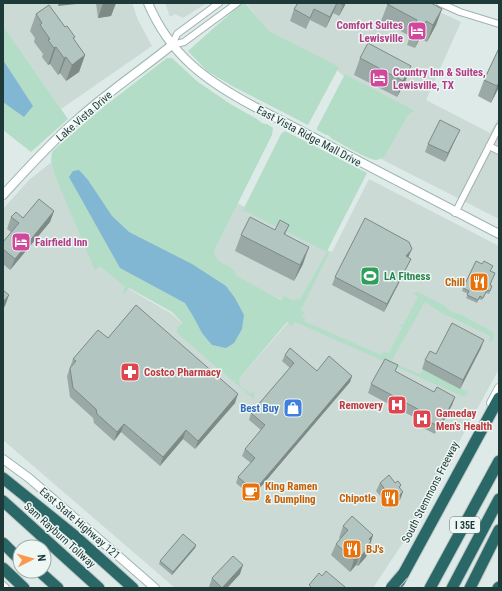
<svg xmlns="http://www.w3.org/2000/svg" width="502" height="591" viewBox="0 0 502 591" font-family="'Roboto Condensed',sans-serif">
<rect width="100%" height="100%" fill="#ddeae7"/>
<path fill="#ccdad6" d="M3,3H132L138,20L152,46L61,109L4,27Z
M165,3H207L183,18L175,14L170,17Z
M246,3H421L461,22L426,100L490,133L499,117V219L381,159L407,114L414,112L344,76L333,67L269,32Z
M54,160L102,267L129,289L172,314L183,325L240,378L291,319L296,321L302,310L205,261L235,202L332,252L369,179L499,246V369L408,535L373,588H175L3,440V209L29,180Z"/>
<path fill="#b4ddc7" d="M242,3H245L269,31L339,67L308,125L234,87L207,71L188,51Z
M3,22L4,27L68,119L31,152L3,130Z
M167,58H172L198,82L232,105L257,119C260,122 263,124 267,124L273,128L272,135L214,251C217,267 229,262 236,273L235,275L281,300L284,296L292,300L300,299L327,252L243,210L281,134L285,131L367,173L327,251L329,253L301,310L305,313L302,315L303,318L306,316L304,321L381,355L383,352L389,353L402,327L397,324L403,325L418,297L413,293L418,292L445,306L450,311L460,314L493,332L494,338L491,342L489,341L490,336L440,312L425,302L391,362L420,374L424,369L468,392L466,396L464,397L295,322L292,326L287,322L239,379L240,386L251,394L254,391V399L219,369V368L216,367L177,333V328L182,323L172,312L129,288L125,293H122L125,287L100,266L95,270L55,176L51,160L52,152L58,146L106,105Z
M345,74L415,111L408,115L384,157C381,158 379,160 375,160C365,158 342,144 332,139L328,135H326L317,130V128Z"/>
<path fill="#81b7d3" d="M3,60L33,106L24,117L3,102Z
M79,170L88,180L112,216L129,232L192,264L226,286L235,298L244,315L242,329L234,343L226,348L212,345L202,333L193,316L185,303L120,268L69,177L73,171Z"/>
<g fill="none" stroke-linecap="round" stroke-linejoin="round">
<g stroke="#a0b2af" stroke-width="8">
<path id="street" d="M440,3L460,12L499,24
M172,45L184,42L237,3
M172,45L177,34L219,3
M489,146L499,151
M455,213L499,127"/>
</g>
<g stroke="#9cb7b2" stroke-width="10">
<path id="secondary" d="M148,3C170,55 206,81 255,107L499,234
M3,195C27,169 51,142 78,119C108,92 141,70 172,45
M491,403L499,388
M3,459L29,478L155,588
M3,586L5,588"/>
</g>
<g stroke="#bcc4c3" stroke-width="13">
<path id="highway" d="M3,478L75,536L133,588
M3,501L99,588
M3,543L20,560
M3,568L24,588
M39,571L58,588
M399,582L499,398
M430,588L499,461
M452,588L499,499
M470,588L499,530
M498,588L499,587"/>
</g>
<use href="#street" stroke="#fff" stroke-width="6"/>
<use href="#secondary" stroke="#fff" stroke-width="8"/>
<use href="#highway" stroke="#296867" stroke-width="11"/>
<g stroke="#bcc4c3" stroke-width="13" stroke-linecap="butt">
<path id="highway-bridge" d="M391,588L403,574"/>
</g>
<use href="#highway-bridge" stroke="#296867" stroke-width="11"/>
</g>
<path fill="#9aa9a5" d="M96,3H116L111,16L98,18Z
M298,3H346L339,16L333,13L326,28L310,20L306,29L290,21L294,9Z
M388,3L442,9L436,25L427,42L420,38L415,48L407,45L410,36L381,21Z
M36,14L74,40L85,55L79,72L66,81L60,73L58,75L50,64L48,65L42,57L43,54L34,42L35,38L30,31Z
M499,48V87L491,103L478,96L484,80Z
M360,58L411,66L405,82L397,97L354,75Z
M456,138L445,162L425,152L428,144Z
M54,211L50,222L10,270L3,264V242L11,232L7,229L11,217L23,218Z
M289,225L285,235L303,264L294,281L235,251L241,235L275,230Z
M408,258L411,259L407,267L384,312L332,285L335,277Z
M490,271L495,273L490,285L491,289L489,294L486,293L482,300L479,299L477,303L466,298L468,294L462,291L463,288Z
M108,338L235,403L195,449L183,439L160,466L121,432L114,441L94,423L93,418L70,397L67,376L73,359Z
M481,348L460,389L422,369L425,360Z
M285,355L317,371L352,376L350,382L252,497L236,483L238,477L251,463L242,456L245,449L261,430L249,420L251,413L290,368L282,361Z
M396,372L434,392L455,397L452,405L439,430L437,429L435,434L421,427L423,422L368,393L371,384Z
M380,483H395L401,485L400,488V500L390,508L376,491Z
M343,526L373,535L366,557L358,566L356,565L350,572L331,555L336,544L340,539L339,538Z
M196,545L195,548L172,575L159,564L160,561Z
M240,574L227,588H210L209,587L212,578Z"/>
<path fill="#7d8a86" d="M59,3H86L58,6Z
M103,3H116L111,16L98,18Z
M337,3L333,13L326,28L330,17Z
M344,3H346L339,16L343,5Z
M442,9L436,25L427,42L433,25Z
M426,21L420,38L415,48L421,32Z
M56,47L50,64L48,65L54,48Z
M85,55L79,72L66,81L72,65Z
M66,57L60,73L58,75L64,58Z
M411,66L405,82L397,97L403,81Z
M499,82V87L491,103L497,86Z
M460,130L456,138L445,162L448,153Z
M54,211L50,222L10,270L15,259Z
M309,247L303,264L294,281L300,265Z
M412,249L408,258L406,256Z
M411,259L407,267L384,312L387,304Z
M9,295L5,306L3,309V302Z
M484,340L481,348L460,389L463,380Z
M352,376L350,382L252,497L254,491Z
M238,394L235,403L195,449L198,441Z
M455,397L452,405L439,430L442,422Z
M124,424L121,432L114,441L117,432Z
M186,430L183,439L160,466L163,457Z
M403,492L400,500L390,508L393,500Z
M373,535L366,557L358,566L362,555L369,539Z
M196,545L195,548L172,575L173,572Z
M360,554L356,565L350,572L354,560Z
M243,565L240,574L227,588H222Z"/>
<path fill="#b3c5c0" stroke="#7d8a86" d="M298,3H337L330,17L314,9L310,18L294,9Z
M339,3H344L343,5Z
M388,3H431L442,9L433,25L426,21L421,32L413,28L417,20L387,4Z
M49,5L65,27L67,26L75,37L73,38L85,55L72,65L66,57L64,58L56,47L54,48L48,40L50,39L40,25L42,23L36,14Z
M368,43L411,66L403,81L360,58Z
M499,48V82L497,86L484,80Z
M440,120L460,130L448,153L428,144Z
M39,199L54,211L15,259L3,249V242L19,223L11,217L16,212L23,218Z
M250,217L275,230L280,220L289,225L284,234L309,247L300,265L241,235Z
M365,218L409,242L412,249L406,256L411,259L387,304L335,277Z
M476,261L482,264L484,261L493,266L490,271L495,273L490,285L492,286L490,291L487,290L483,298L480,296L478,300L467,295L469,291L463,288Z
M3,290L9,295L3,302Z
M136,305L238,394L198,441L186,430L163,457L124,424L117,432L97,414L96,409L73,388L70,368L76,361L73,359L98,330L108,338Z
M452,323L484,340L463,380L425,360L430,351L436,354Z
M290,348L317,371L329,356L352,376L254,491L238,477L255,458L245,449L265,425L251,413L294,363L285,355Z
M385,359L398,365L395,371L434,392L437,387L455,397L442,422L440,421L438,426L424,419L427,414L371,384Z
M389,475L395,483L398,481L401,485L399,487L403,492L393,500L380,483Z
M352,516L373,535L369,539L371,541L368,545L370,546L362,555L360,554L354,560L336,544L348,530L343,526Z
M183,534L196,545L173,572L160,561Z
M233,556L243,565L222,588L212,578Z
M326,571L345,587L344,588H312L309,585L319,573L322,576Z"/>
<defs>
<g id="hotel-square" transform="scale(1)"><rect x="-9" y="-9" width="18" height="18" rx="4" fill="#d1479c" stroke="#eef7f4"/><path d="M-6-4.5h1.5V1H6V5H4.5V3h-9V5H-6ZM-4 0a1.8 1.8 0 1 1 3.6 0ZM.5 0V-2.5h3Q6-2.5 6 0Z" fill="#fff"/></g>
<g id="stadium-square" transform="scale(1)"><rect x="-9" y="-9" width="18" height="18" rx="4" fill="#2e9e5b" stroke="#eef7f4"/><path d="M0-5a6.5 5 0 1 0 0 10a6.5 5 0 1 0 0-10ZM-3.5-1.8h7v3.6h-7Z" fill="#fff"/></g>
<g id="restaurant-square" transform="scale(1)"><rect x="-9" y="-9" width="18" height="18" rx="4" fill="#e8710a" stroke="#eef7f4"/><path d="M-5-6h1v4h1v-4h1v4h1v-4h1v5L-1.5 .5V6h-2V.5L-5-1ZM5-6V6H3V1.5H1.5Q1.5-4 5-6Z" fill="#fff"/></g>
<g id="pharmacy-square" transform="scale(1)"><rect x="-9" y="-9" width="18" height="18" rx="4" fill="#e0444e" stroke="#eef7f4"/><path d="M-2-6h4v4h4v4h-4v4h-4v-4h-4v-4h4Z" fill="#fff"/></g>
<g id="hospital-square" transform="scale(1)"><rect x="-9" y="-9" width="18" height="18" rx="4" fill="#e0444e" stroke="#eef7f4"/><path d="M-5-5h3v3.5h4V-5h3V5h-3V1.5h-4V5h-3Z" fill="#fff"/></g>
<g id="shop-square" transform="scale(1)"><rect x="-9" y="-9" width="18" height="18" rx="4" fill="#3f7fe0" stroke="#eef7f4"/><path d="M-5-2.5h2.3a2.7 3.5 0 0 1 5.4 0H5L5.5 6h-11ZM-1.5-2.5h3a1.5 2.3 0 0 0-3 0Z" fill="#fff"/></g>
<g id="cafe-square" transform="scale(1)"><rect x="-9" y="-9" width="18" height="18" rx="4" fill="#e8710a" stroke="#eef7f4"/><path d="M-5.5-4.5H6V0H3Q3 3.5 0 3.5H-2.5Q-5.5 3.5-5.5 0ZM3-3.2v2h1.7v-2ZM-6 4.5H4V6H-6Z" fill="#fff"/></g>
</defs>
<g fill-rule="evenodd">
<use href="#hotel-square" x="417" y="31"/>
<use href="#hotel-square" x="379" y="78"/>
<use href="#hotel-square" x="21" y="242"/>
<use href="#stadium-square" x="370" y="276"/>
<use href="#restaurant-square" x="479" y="282"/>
<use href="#pharmacy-square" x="130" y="372"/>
<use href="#hospital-square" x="397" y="405"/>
<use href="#shop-square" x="293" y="408"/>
<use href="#hospital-square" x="422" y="419"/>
<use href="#cafe-square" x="251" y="492"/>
<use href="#restaurant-square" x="390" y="498"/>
<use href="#restaurant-square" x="352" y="549"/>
</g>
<g text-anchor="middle" stroke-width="3" stroke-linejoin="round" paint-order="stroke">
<rect fill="#eef7f4" stroke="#5c7370" stroke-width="1" x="450" y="517" width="30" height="16" rx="3"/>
<g font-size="10" font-weight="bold" fill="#1e3a38">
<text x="465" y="529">I 35E</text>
</g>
<g font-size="11" font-weight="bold" fill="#b23c85" stroke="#eef7f4" text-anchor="start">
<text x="403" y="29" text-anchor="end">Comfort Suites<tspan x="403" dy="13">Lewisville</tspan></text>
<text x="393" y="76">Country Inn &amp; Suites,<tspan x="393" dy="13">Lewisville, TX</tspan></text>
<text x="35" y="246">Fairfield Inn</text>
</g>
<g font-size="11" fill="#1e3a38" stroke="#eef7f4">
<text transform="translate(84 116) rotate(-41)" y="4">Lake Vista Drive</text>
<text transform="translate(309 136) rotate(28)" y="4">East Vista Ridge Mall Drive</text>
<text transform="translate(430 492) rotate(-63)" y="4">South Stemmons Freeway</text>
<text transform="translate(80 523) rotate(41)" y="4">East State Highway 121</text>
<text transform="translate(60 535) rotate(42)" y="4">Sam Rayburn Tollway</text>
</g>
<g font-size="11" font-weight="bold" fill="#27864d" stroke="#eef7f4" text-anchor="start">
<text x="384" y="280">LA Fitness</text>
</g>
<g font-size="11" font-weight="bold" fill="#c56008" stroke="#eef7f4" text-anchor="end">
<text x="465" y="286">Chill</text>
<text x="265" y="490" text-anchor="start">King Ramen<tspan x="265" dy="13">&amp; Dumpling</tspan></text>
<text x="376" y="502">Chipotle</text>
<text x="366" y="553" text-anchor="start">BJ's</text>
</g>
<g font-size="11" font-weight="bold" fill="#be3a42" stroke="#eef7f4" text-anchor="start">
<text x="144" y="376">Costco Pharmacy</text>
<text x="383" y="409" text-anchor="end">Removery</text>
<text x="436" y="417">Gameday<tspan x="436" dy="13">Men's Health</tspan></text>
</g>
<g font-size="11" font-weight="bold" fill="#366cbe" stroke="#eef7f4" text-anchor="end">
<text x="279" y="412">Best Buy</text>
</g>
</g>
<rect width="502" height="591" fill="none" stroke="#1e3a38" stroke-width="8"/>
<g transform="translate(32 559) rotate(84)"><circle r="19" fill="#eef7f4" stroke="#9baba9"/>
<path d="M0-3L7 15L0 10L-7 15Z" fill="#fa984c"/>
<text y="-6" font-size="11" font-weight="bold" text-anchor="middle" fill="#1e3a38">N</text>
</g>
</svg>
